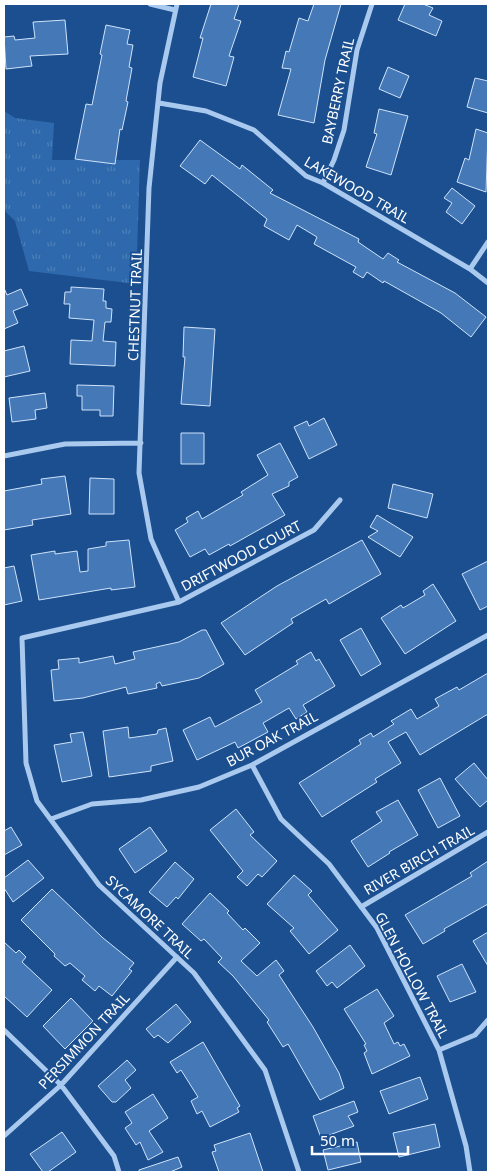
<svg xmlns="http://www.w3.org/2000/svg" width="492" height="1176" viewBox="0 0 492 1176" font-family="'Noto Sans',sans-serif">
<defs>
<pattern id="park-tufts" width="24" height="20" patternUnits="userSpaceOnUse" patternTransform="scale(1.25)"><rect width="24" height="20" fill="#2e69ad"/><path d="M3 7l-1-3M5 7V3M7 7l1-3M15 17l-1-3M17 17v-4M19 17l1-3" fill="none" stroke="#4d80b9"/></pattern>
</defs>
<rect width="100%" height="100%" fill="#1b4f8f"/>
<path fill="url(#park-tufts)" d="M4,111L15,118L54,123L52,160H140L136,284L29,271L15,221L4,210Z"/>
<path fill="#4478b7" stroke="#cfe3fa" d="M211,4H239L234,19L241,21L229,56L234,57L226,86L193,77L203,38H200Z
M314,4H341L325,60L314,123L278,115L291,69L282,68L286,51L289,52L299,18L308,21Z
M405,4H423L433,8L429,15L442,21L436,36L398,20Z
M65,20L68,54L30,56L32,66L6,69L4,37L14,36L15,40L35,38L33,22Z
M106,25L130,30L127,44L133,45L129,67L132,68L126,101L128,102L122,130L120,129L115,164L75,159L86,104L92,105L102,55L100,54Z
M388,67L409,76L400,98L379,89Z
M475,78L488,81V113L467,107Z
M379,109L408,116L391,175L366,167L377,134L374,133Z
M476,129L488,133L486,192L457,182L465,158L469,160Z
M200,140L240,169L242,165L273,190L270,193L359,239L358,242L383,259L388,253L399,260L397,262L455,293L486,317L471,337L441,313L384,281L383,283L367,272L363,278L353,272L356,267L314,244L317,237L297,225L289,240L264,226L267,219L212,175L205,184L180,166Z
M452,188L475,206L462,224L446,212L452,203L444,198Z
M71,287L104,289L103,301H106V308L112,309L111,322H105L103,341L116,342L115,366L70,364L71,340L92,341L94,320L69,318L70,304H64L65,292H71Z
M4,288L7,295L21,289L28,305L13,311L18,323L4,329Z
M184,327L215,329L210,406L181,404L185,357H183Z
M24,346L30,371L4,377V351Z
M77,385L114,386L113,416H100V410H82V396H77Z
M45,393L47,408L35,410L36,419L12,422L9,398Z
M324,418L337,445L309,459L294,427L307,421L309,426Z
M181,433H204V464H181Z
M280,443L298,477L289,482V486L272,494L285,515L230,546L229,544L209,555L205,549L190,557L175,530L188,522L186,518L198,511L202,519L243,495L241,492L268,475L257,455Z
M65,476L71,514L32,520L33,525L4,530V491L42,484L41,479Z
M90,478L114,479V514H89Z
M393,484L433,494L427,518L388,508Z
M377,515L413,537L400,557L368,537L378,531L370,527Z
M129,540L135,587L111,590V588L39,600L31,555L55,551V554L77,551L80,572L88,571V549L106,546V542Z
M362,540L381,574L329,604L326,599L291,619L293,623L245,655L221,623L277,586Z
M488,561V606L480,610L462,574Z
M14,566L22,601L4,605V568Z
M433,584L456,621L405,654L381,618L401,605L403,608L425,595L423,591Z
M361,628L381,664L361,676L340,640Z
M202,630H206L224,664L199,678L162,686L160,682L156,684L157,688L128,694L126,687L83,698L54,701L51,670L59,669L58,660L79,658V663L113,656L115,664L135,659L133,652L179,642Z
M311,652L316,661L319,659L335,686L303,705L307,712L296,719L289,708L263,723L268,732L238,748L235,742L197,760L183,730L210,717L215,727L262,702L255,690L298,664L296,661Z
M488,673V714L420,755L406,732L388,742L401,763L375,779L377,782L322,817L299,783L361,744L359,740L371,733L373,737L394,724L391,721L411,709L417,719L439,706L435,699L457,687L459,690Z
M128,727L129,738L157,734L158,730L166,728L173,761L151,766V771L109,777L103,731Z
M83,732L92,776L62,782L54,745L72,742L70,734Z
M474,763L488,780V800L480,807L455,779Z
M440,778L460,816L438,828L418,790Z
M398,800L418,835L389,852L390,853L368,867L351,841L382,821L376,812Z
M236,809L254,832L250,835L277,861L262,877L258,874L247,886L237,877L243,871L210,830Z
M11,827L22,845L4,855V831Z
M150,827L167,851L135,873L119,849Z
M28,860L44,878L13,902L4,888V878Z
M488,861V904L444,929L445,931L423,944L405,915L472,876L470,873Z
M175,862L194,879L178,899L176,897L167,907L149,892Z
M294,875L312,891L308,895L338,930L309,954L290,931L294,928L267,904Z
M52,889L103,938L134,963L129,969L132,971L112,996L99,986L95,991L82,980L85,976L70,963L65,966L54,956L55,954L21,920Z
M210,893L229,911L227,913L243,930L245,928L260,943L241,961L257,976L276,960L284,971L279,975L313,1027L339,1073L344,1088L320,1100L288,1044L283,1047L267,1022L269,1020L233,976L218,962L222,958L204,939L201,941L182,924Z
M488,932V966L473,941Z
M4,942L16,953L19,950L26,957L22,962L52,990L27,1017L4,996Z
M350,945L365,966L337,988L332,982L327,986L316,971Z
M462,964L476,992L450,1002L437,976Z
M377,989L394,1016L384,1023L394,1044L398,1042L400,1046L404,1044L410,1056L372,1074L364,1053L367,1051L364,1045L366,1044L344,1009Z
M71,998L93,1021L65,1049L43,1026Z
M176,1004L191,1022L168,1043L158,1035L154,1038L146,1029Z
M203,1042L240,1106L237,1108L239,1112L210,1127L202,1111L197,1114L191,1101L198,1097L181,1070L177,1073L170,1062Z
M127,1060L136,1070L125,1080L131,1088L116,1102H112L98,1086Z
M420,1077L428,1099L389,1114L380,1091Z
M153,1094L168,1118L149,1131L163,1152L148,1160L140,1142L136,1145L125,1128L132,1123L125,1112Z
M354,1101L358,1112L348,1116L354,1126L321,1138L313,1116Z
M435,1124L440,1147L399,1157L393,1133Z
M62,1132L76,1152L48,1172H43L30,1154Z
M250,1133L263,1172H219L212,1152L216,1151L214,1145Z
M357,1142L361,1162L328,1170L323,1150Z
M178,1157L182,1167L170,1172H139V1170Z"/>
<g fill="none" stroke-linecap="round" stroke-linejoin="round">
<path stroke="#a9c9ee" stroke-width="5" d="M150,4L175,10
M177,4L160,83L149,188L139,473L151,539L179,602
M159,103L206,111L254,130L306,176L323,183L470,269L488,283
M323,183L334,160L344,130L357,50L372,4
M470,269L488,242
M4,456L65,444L141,443
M252,765L281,819L329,864L377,928L439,1050L466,1146L470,1172
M51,819L92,804L141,800L199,787L252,765L488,635
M361,907L488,832
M4,1030L61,1085L114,1156L119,1172
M439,1050L475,1035L488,1020
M4,1136L61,1085L177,957
M299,1172L265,1070L194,973L99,885L37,801L26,763L22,638L179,602L314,530L340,500"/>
</g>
<g text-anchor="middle" stroke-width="4" stroke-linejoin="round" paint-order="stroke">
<g font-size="14" fill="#fff" stroke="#1b4f8f">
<text transform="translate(338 91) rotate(-78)" y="5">BAYBERRY TRAIL</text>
<text transform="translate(357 190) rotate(30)" y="5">LAKEWOOD TRAIL</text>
<text transform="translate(135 305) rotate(-88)" y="5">CHESTNUT TRAIL</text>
<text transform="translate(241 556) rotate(-28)" y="5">DRIFTWOOD COURT</text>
<text transform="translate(272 739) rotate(-28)" y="5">BUR OAK TRAIL</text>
<text transform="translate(419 860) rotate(-30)" y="5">RIVER BIRCH TRAIL</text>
<text transform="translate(150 917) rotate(43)" y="5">SYCAMORE TRAIL</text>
<text transform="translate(412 975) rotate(62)" y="5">GLEN HOLLOW TRAIL</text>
<text transform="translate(84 1041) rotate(-47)" y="5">PERSIMMON TRAIL</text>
</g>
</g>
<rect width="492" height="1176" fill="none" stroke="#ffffff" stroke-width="10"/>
<path d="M312 1146v8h96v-8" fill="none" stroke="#ffffff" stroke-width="2.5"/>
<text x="320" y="1146" font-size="15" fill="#ffffff" stroke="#1b4f8f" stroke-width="4" paint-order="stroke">50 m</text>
</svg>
